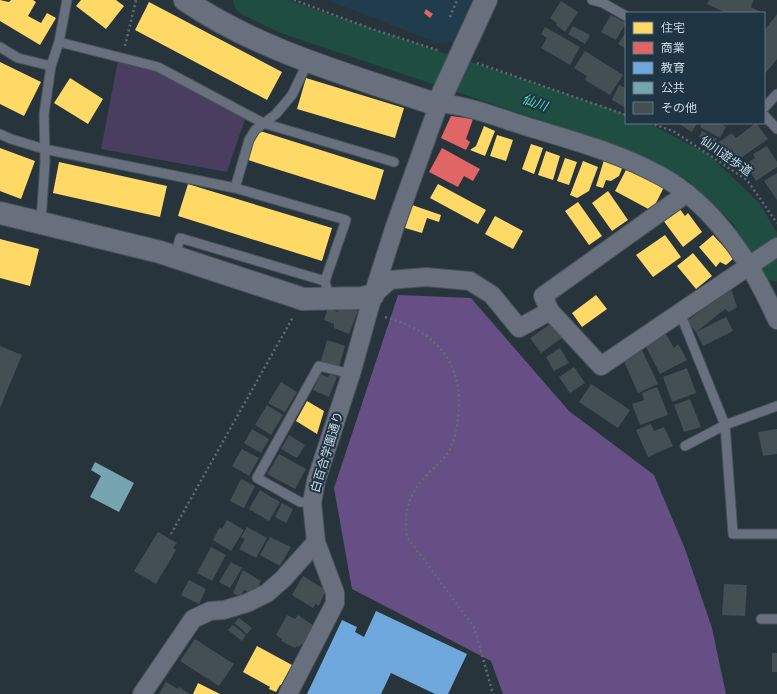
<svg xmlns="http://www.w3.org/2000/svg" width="777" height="694" viewBox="0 0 777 694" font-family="'Archivo Narrow','Noto Sans JP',sans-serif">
<rect width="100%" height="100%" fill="#27343c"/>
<path fill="#213d4d" d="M327,0H478L460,41L438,43Z"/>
<path fill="#4a3e60" d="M118,60L144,64L245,119L227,172L101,149Z"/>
<path fill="#654f85" d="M398,295L471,298L569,411L654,475L685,549L712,628L726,694H503L491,661L352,589L334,488Z"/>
<path fill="#ffd966" d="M0,0L9,2L11,0H33L36,2L28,16L41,23L47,13L56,18L40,45L0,21Z
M81,0H116L124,6L106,29L76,6Z
M149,2L282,72L267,100L135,30Z
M0,62L41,82L24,116L0,104Z
M70,78L103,99L88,124L54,103Z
M306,78L404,108L395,138L297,109Z
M484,126L495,131L485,156L470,150L476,146Z
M257,130L384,170L375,200L248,160Z
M497,135L513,140L506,161L490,156Z
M531,144L543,148L534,174L522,169Z
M0,148L35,161L21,199L0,191Z
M546,151L560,156L553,180L538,175Z
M565,158L577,162L569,185L557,181Z
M604,160L623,166L619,176L611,181L606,180L603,188L596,186Z
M583,161L598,167L589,191L577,198L570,195Z
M59,162L167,186L160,217L53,193Z
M627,168L664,187L652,211L615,191Z
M188,184L332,228L322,261L178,216Z
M438,184L486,210L478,224L430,198Z
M608,191L628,220L612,231L592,203Z
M578,202L602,236L589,245L565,211Z
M412,205L441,215L439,222L427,218L422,233L405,228Z
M679,208L685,216L688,213L702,232L683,247L663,220Z
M495,216L523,231L513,249L485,234Z
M665,235L681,257L653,277L636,255Z
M713,235L734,258L726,265L720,262L716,267L699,247Z
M0,239L39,249L30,286L0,278Z
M693,253L712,276L696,289L677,266Z
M596,295L607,309L582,327L572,313Z
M307,401L324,411L317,434L296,421Z
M257,646L292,665L281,685H280L276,692L269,689L270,687L243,672Z
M198,683L220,694H193Z"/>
<path fill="#e06666" d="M426,9L433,14L430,18L424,13Z
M451,116L473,119L466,139L470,142L466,150L441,138Z
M442,148L480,169L473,181L464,176L458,187L429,172Z"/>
<path fill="#6fa8dc" d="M376,611L467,654L448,694H435L391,673L381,694H307L342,620L357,627L355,632L364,637Z"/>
<path fill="#76a5af" d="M95,462L134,483L119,512L90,497L101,476L91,470Z"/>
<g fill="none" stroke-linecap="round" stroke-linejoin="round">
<path stroke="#1f4d41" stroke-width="33" d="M250,0L285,17L636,135L699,168L746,213L777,265"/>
</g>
<path fill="#434f53" d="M709,0H754L751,7L763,13H726L707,4Z
M561,1L578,12L565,32L556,25L557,23L550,18Z
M777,14V59L764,75V31Z
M611,15L626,23L616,40L601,32Z
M573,26L590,35L585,44L568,34Z
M545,27L580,47L570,65L541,48L547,38L541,34Z
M626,32V49L618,44Z
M585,51L623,75L610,95L585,80L587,76L574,68Z
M619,85L626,88V108L612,100Z
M678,123H697L692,132Z
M702,123H720L726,127L720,138L700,127Z
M756,123L768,139L734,163L723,149L718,151L716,144L732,133L736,138Z
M702,131L717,139L714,145L699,137Z
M767,146L777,162V167L756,181L746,164L755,158L753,154Z
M777,173V200L764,181Z
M731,288L737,307L729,312L725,309L696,332L726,317L733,331L703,346L696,332L687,321Z
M341,305L358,311L349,334L334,328V324L324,320L328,308L338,312Z
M552,323L562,338L541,353L530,338Z
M666,334L674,348L678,344L687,360L660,374L645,345Z
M327,340L345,346L339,367L321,361Z
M0,346L22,355L0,408Z
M560,348L569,363L554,371L546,357Z
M642,350L658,384L638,393L623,359Z
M574,367L585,383L570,393L559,377Z
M687,368L696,393L672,402L663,377Z
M320,374L328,377L330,374L337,377L329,397L313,390Z
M281,382L297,392L285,412L268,403Z
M591,384L630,410L618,428L579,402Z
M657,387L668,415L640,425L632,404L644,400L642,393Z
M690,399L701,427L684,432L674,405Z
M267,405L283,415L271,435L255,425Z
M651,424L654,431L664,427L673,446L648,457L636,430Z
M252,429L269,439L261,453L244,443Z
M777,429V454L763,456L758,432Z
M289,435L305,445L297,458L281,449Z
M242,449L259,458L249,476L232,466Z
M279,454L306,469L295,489L267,474Z
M241,479L255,486L244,508L230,501Z
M260,490L280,502L269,521L249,509Z
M282,503L293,509L286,523L275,517Z
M227,520L244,530L231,551L213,540L220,527L222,529Z
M247,527L267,538L256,558L239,549L245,539L241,537Z
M158,532L177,543L173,548L176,550L156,584L134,571Z
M270,537L291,547L280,566L260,555Z
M211,547L226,555L212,581L197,573Z
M231,562L242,568L230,588L219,582Z
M243,570L261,581L256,590L254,588L251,593L244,590L240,597L233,593Z
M303,576L326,590L319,606L316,604L313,608L292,595Z
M189,580L206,589L199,604L181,595Z
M724,584L747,585L745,616L722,615Z
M287,615L295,619L298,615L314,626L304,644H301L299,647L297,646L295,648L281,641L282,639L276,635Z
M239,618L252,628L247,634L234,623Z
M233,625L246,635L242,641L228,630Z
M195,639L234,664L219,686L180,661Z
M772,653H777V672H772Z
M166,682L178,689L179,687L190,694H159Z"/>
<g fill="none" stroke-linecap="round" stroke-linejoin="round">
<g stroke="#475259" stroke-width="11">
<path id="service" d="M592,0L603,3L626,16
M59,42L158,67L263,123L394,162
M0,47L18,58L51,66
M764,108L777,94
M764,115L777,129
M0,134L11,139L44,149L235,188L346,220L325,281L329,298
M235,188L249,140L255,130L276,114L292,95L308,62
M41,222L45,162L44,114L51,66L59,42L67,0
M175,257L180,238L325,281
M680,313L725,425L733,534H777
M685,446L725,425L777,406
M312,503L300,502L257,478L319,366L351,374
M761,619H777"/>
</g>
<g stroke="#475259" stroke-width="20">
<path id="minor" d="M439,103C472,106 504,120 535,129C578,142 621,154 661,176C715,206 753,265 777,320
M373,295L390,280L426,277L470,281L492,295L519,328L550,311L601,366L777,247
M550,311L543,296L687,193
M142,694L193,619L210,611L224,610L247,603L267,593L283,579L316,542
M288,694L335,603V593L316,542L312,503L316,481L351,374L373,295L395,226L442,95"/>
</g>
<g stroke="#475259" stroke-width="24">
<path id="tertiary" d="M185,0C258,50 346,74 429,102L439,103
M442,95L486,0
M0,213L160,252L303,299L362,298L373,295"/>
</g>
<path stroke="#636b75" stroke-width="2.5" stroke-dasharray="2 3" stroke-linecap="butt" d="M294,0L369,28L440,51
M450,17L457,0
M125,46L136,0
M477,63L626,115
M650,123L673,131L747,180L777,223
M385,317C431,330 461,357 459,407C458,421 456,437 450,449C444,461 433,468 424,478C407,498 404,512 407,537L474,627L493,694
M171,534L293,317"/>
<use href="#service" stroke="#686f7d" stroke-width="9"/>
<use href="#minor" stroke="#686f7d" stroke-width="18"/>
<use href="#tertiary" stroke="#686f7d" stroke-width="22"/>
</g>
<g text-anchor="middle" stroke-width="4" stroke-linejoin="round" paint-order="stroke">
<g font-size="12" fill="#cfdde6" stroke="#1f3544">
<text transform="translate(726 156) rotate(35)" y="4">仙川遊歩道</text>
<text transform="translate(327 452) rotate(-73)" y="4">白百合学園通り</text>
</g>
<g font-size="13" font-style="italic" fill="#53dab4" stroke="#1f3544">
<text transform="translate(535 102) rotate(19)" y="5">仙川</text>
</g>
</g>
<rect x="625" y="12" width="140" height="112" fill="#1f3544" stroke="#657885"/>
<rect x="633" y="22" width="20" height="12" fill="#ffd966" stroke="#657885"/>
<text x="661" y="32" font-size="12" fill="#cfdde6">住宅</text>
<rect x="633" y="42" width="20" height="12" fill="#e06666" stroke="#657885"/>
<text x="661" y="52" font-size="12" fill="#cfdde6">商業</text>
<rect x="633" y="62" width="20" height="12" fill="#6fa8dc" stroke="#657885"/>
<text x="661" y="72" font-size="12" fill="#cfdde6">教育</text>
<rect x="633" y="82" width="20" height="12" fill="#76a5af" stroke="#657885"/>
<text x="661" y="92" font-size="12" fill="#cfdde6">公共</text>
<rect x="633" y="102" width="20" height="12" fill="#434f53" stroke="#657885"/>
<text x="661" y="112" font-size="12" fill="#cfdde6">その他</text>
</svg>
